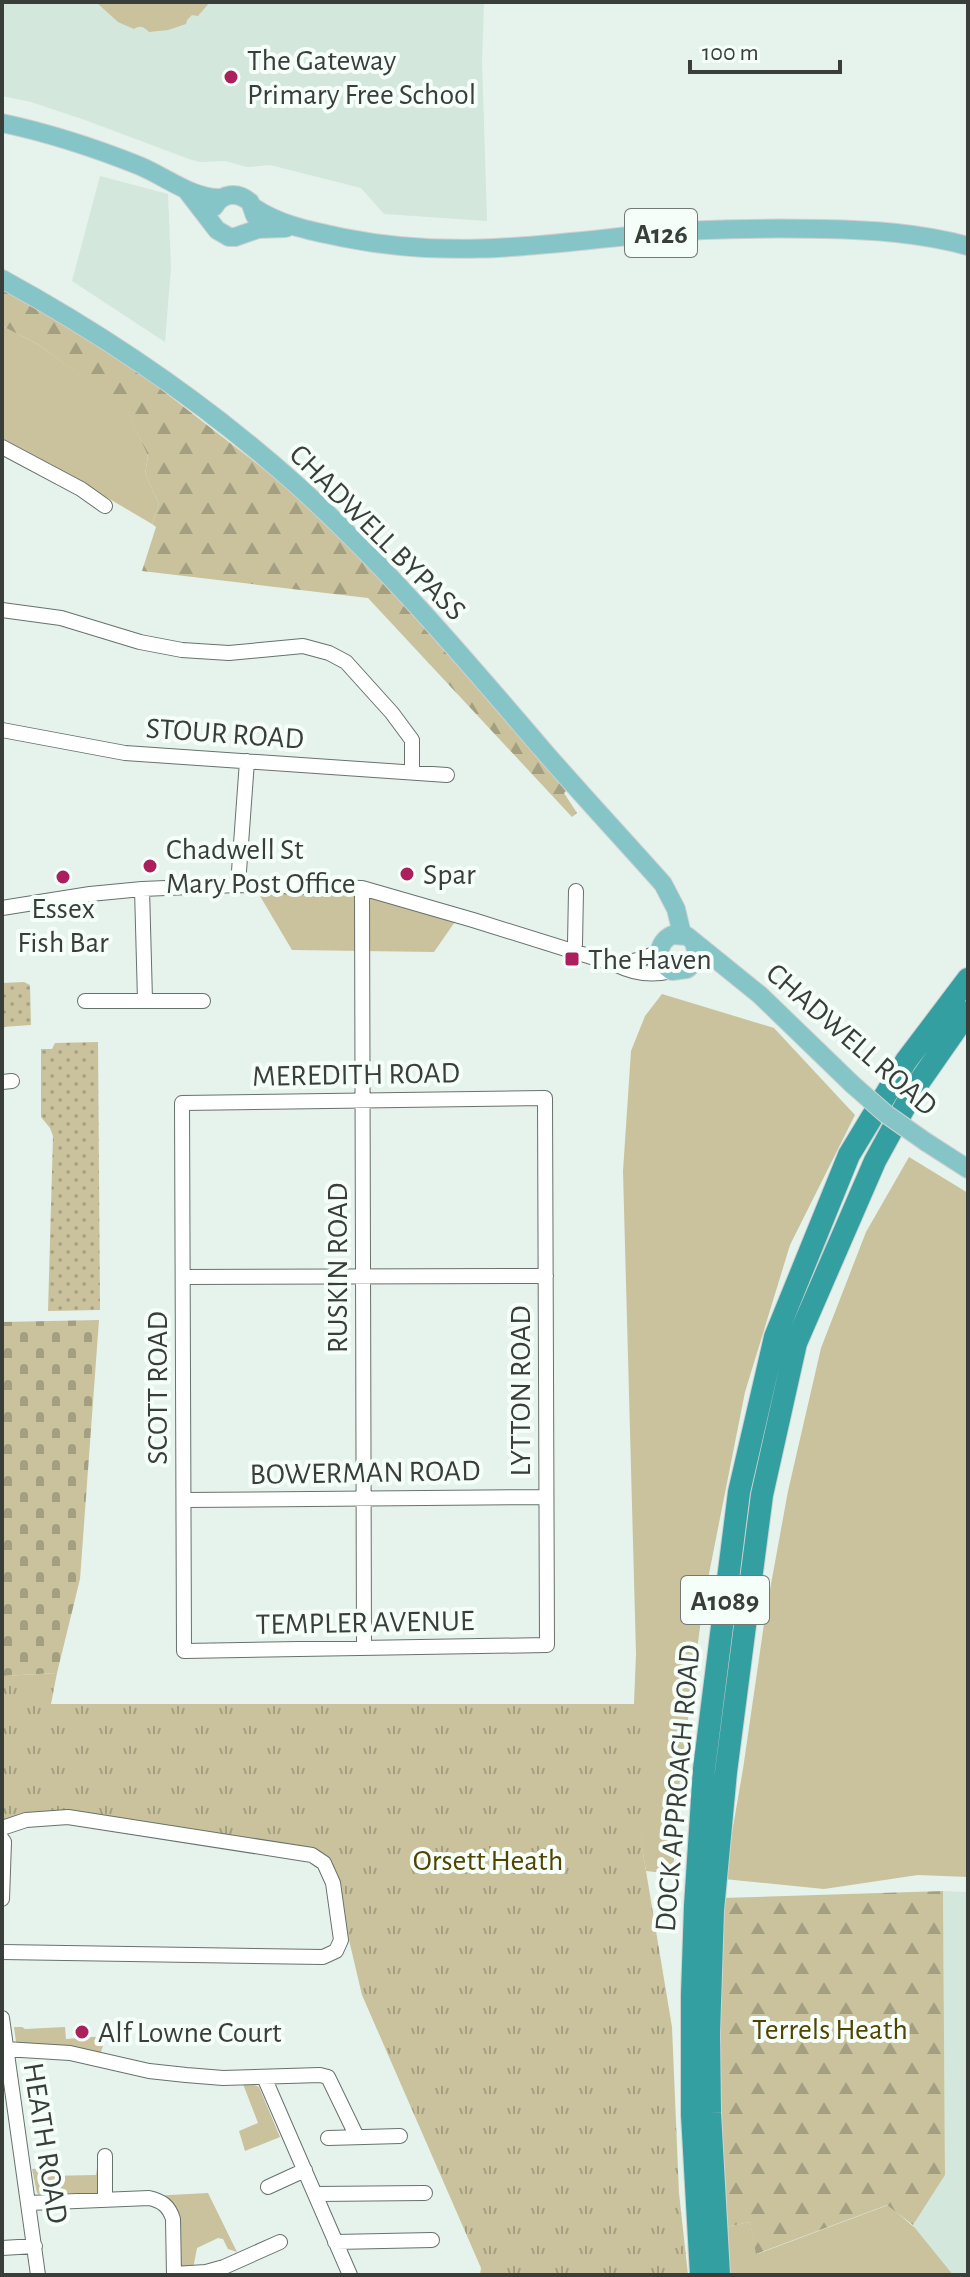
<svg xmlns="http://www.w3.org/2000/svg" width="970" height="2277" viewBox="0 0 970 2277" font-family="'Alegreya Sans',sans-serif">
<defs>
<pattern id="forest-firs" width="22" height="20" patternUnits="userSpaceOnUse" patternTransform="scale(2)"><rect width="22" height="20" fill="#c9c29d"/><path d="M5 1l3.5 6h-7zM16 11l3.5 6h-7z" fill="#a49f81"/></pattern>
<pattern id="cemetery-stones" width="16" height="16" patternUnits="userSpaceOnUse" patternTransform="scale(2)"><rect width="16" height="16" fill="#c9c29d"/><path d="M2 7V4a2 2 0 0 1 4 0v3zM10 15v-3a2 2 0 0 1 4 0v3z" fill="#a49f81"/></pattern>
<pattern id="park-tufts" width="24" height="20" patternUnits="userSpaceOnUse" patternTransform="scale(2)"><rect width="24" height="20" fill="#c9c29d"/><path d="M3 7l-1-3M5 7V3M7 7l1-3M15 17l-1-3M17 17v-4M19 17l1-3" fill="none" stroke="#a49f81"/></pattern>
<pattern id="garden-dots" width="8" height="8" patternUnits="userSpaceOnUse" patternTransform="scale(2)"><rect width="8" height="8" fill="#c9c29d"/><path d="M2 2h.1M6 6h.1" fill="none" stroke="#a49f81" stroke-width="1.8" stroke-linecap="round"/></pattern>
</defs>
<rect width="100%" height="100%" fill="#e5f3ec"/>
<path fill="#d3e7dc" d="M2,2H484L482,61L487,221L384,214L361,188L270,165L247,167L225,161L200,162L189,159L85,120L31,102L2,96Z
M100,176L168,194L171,267L165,342L72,281Z
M943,1891L968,1892V2275H771L888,2205L912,2226L945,2175Z"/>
<path fill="#c9c29d" d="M96,2H210L198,16L192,15L187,20L186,24L168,30L149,32C144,27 140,25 134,29L118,22Z
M2,326L39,345L128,411L148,456L145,474L159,504L152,524L101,494L2,447Z
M254,886L362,888L459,916L434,952L292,950Z
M662,994L774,1028L855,1115L790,1245L745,1392L703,1604L679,1788L673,1874L646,1871L642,1847L634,1703L636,1654L623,1171L631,1051L645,1016Z
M909,1157L968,1193V1877L918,1875L824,1889L724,1879L743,1769L765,1617L788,1491L821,1348L866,1232Z
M14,2027H22L25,2029L65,2027L66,2039L106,2036L101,2052L106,2056L20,2045L16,2042Z
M243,2084H252L259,2087L280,2137L245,2151L239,2131L258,2123Z
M44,2168L45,2176L96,2175L97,2168H101L100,2193H55C48,2197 43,2197 37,2193L32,2169Z
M208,2193L237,2252L228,2249L223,2239L218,2238L197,2248L193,2269L177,2271L175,2219L151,2196Z
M888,2205L915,2228L953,2275H726L721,2228L750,2222L757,2254Z"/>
<path fill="url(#forest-firs)" d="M2,289L122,359L292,491L372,569L437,640L567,790L564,793L577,813L572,817L368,598L142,571L156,527L152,524L159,504L145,474L148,456L128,412L39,345L2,326Z
M943,1891L945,2175L913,2225L887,2205L756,2254L750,2222L721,2228L716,2145L721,1898Z"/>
<path fill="url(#cemetery-stones)" d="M99,1320L80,1579L57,1673L2,1676V1322Z"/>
<path fill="url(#park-tufts)" d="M57,1673L51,1704H640L642,1847L672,2027L679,2193L688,2275H480L481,2268L362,1995L336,1885L325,1858L68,1811L2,1820V1676Z"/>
<path fill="url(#garden-dots)" d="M24,982L30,985L31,1025L2,1027V983Z
M98,1042L100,1310L48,1311L53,1136L50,1128L41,1117V1049H52L55,1043Z"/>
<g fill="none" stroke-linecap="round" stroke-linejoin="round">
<g stroke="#67726c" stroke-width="16">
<path id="minor" d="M2,447L81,489L105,506
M2,610L61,618L140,642L182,650L229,653L303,646L329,653L346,662L392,713L412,740V772
M2,730L125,753L447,775
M238,885L247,761
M362,888L364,1648
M142,889L145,1000
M2,908L90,894L142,889L238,885L362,888L473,920L617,965C635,974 652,976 672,971
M573,952L575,944L576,891
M617,965L641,959L659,952
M85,1001H203
M2,1082L12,1081
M545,1098L547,1645L184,1651L182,1103Z
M183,1277L546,1276
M184,1500L546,1497
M2,1828L26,1820L68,1817L312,1855L324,1863L333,1883L341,1940L336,1951L323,1957L2,1952
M2,1839L4,1842L2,1899
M2,2018L38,2275
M5,2049L70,2053L149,2071L186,2075L223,2078L320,2075L328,2077L357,2137
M264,2077L350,2275
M328,2138L400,2136
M268,2187L305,2170
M316,2194L425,2193
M105,2200V2156
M29,2203L149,2198C162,2201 169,2206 173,2219L174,2275
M335,2242L432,2240
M2,2248L35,2246
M174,2274L206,2272L224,2267L280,2242"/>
</g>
<g stroke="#cfd1d0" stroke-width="20">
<path id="major" d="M2,123C49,133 95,148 140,166C166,177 193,199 221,198
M187,191L217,230L229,237H235L258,229L286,228
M214,207C222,193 237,191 250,202L255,216
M253,207C281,226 312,231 345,238C450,259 542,245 647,234C706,228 765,228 824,229C872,230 921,233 968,246
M2,279C108,337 209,406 299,487C387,567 465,659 542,749C582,795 623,839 663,884L676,909L682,934
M694,943C698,954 697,962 687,969L672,971C656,961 656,943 672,935L687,936L760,995L852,1084
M926,1142L968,1169"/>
</g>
<g stroke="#cfd1d0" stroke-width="24">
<path id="highway" d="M701,2275L692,2115V1995L695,1906L704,1769L739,1492L775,1337L849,1155L906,1061L968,979
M719,2275L710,2113L709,2034L713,1910L726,1772L762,1495L796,1343L875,1161L915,1088L968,1012"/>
</g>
<use href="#minor" stroke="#fff" stroke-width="14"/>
<use href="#major" stroke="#85c5c7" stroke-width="18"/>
<use href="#highway" stroke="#339fa1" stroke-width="22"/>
<g stroke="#cfd1d0" stroke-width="20" stroke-linecap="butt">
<path id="major-bridge" d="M852,1084L886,1114L926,1142"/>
</g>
<use href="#major-bridge" stroke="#85c5c7" stroke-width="18"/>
</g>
<g fill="#ac1f5d" stroke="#f6fefa" stroke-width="3">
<circle cx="231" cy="77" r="8"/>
<circle cx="150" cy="866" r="8"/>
<circle cx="407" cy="874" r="8"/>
<circle cx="63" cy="877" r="8"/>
<rect x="564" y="951" width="16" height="16" rx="4"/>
<circle cx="82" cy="2032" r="8"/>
</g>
<g text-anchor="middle" stroke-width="8" stroke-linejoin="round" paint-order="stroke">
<g fill="#f6fefa" stroke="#727874" stroke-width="2">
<rect x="625" y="209" width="72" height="48" rx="6"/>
<rect x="681" y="1576" width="88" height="48" rx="6"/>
</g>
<g font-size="28" font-weight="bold" fill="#393e3b">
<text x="661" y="243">A126</text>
<text x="725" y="1610">A1089</text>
</g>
<g font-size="30" fill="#393e3b" stroke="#f6fefa" text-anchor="start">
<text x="247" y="70">The Gateway<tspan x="247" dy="34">Primary Free School</tspan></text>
<text x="166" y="859">Chadwell St<tspan x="166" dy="34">Mary Post Office</tspan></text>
<text x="423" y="884">Spar</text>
<text x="63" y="918" text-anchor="middle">Essex<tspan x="63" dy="34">Fish Bar</tspan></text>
<text x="588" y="969">The Haven</text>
<text x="98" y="2042">Alf Lowne Court</text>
</g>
<g font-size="30" fill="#393e3b" stroke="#f6fefa">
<text transform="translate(378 532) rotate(45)" y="10">CHADWELL BYPASS</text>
<text transform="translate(225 733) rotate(4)" y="10">STOUR ROAD</text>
<text transform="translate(852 1039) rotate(41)" y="10">CHADWELL ROAD</text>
<text transform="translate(356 1074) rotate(-1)" y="10">MEREDITH ROAD</text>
<text transform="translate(337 1268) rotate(-90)" y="10">RUSKIN ROAD</text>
<text transform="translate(157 1388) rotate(-90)" y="10">SCOTT ROAD</text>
<text transform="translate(520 1391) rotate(-90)" y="10">LYTTON ROAD</text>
<text transform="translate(365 1472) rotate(-1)" y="10">BOWERMAN ROAD</text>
<text transform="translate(365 1622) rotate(-1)" y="10">TEMPLER AVENUE</text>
<text transform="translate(677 1788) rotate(-85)" y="10">DOCK APPROACH ROAD</text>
<text transform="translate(46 2143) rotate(81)" y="10">HEATH ROAD</text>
</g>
<g font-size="30" fill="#4f4402" stroke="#f6fefa">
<text x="488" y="1870">Orsett Heath</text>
<text x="830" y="2039">Terrels Heath</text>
</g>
</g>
<rect width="970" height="2277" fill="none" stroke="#393e3b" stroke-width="8"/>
<path d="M690 60v12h150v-12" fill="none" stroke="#393e3b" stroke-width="4"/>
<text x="702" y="60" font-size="24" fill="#393e3b" stroke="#f6fefa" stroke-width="6" paint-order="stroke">100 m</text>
</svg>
